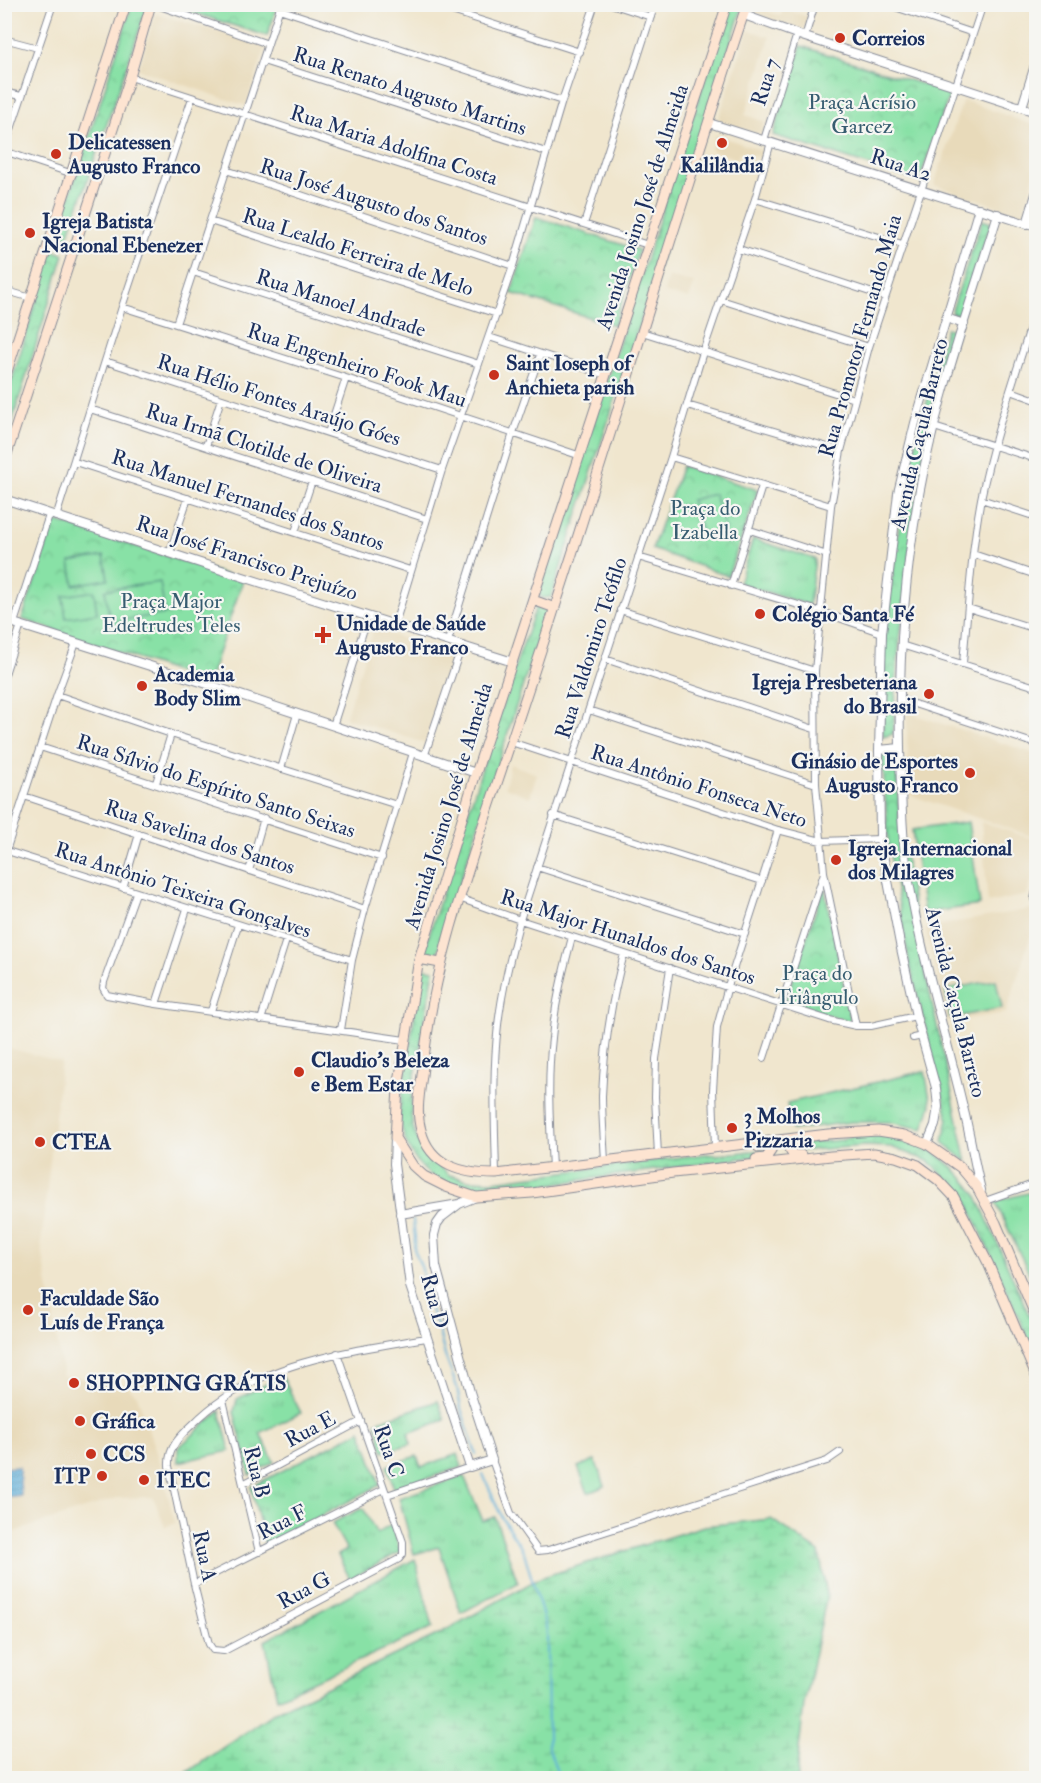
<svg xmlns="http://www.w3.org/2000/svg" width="1041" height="1783" viewBox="0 0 1041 1783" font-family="'IM FELL Double Pica',serif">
<defs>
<pattern id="grass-tufts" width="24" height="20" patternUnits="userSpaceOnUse" patternTransform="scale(1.5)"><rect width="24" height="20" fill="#88e1a6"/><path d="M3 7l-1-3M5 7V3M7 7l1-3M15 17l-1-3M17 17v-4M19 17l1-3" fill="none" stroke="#75c191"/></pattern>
<pattern id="wetland-marsh" width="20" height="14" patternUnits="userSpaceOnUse" patternTransform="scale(1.5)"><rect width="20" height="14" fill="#88e1a6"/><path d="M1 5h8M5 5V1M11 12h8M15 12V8" fill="none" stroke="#75c191"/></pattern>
<pattern id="park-crowns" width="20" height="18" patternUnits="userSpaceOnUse" patternTransform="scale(1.5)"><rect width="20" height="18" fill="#88e1a6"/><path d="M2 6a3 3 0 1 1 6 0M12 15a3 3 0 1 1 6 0" fill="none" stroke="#75c191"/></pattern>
<pattern id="water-rules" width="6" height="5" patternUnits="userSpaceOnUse" patternTransform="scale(1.5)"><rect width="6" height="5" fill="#5eafd9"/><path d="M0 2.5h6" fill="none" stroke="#4d8fb3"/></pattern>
</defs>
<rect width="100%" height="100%" fill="#f6f6f2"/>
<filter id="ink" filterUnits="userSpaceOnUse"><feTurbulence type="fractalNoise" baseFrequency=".0167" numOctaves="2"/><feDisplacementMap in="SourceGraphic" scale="12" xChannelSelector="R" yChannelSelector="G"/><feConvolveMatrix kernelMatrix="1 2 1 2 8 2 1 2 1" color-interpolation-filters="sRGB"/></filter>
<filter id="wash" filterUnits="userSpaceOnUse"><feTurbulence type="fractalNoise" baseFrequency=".008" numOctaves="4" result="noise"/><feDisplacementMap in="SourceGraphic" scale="24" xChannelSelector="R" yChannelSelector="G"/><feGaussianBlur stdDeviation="1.35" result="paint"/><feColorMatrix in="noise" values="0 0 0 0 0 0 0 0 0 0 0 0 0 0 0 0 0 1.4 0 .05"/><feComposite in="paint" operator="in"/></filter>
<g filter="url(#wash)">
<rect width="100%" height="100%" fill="#f0e6ce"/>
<path fill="#e8daba" d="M758,8L781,16L784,9L809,17L803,30L756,13Z
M156,14L266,46L246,106L138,69Z
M748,30L770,37L745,115L765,122L761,134L718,120Z
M963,100L1036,126V170L1023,215L934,185Z
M715,135L764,151L762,158L740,152L737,159L711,150Z
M668,276L694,283L689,299L664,292Z
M374,629L454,655L425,743L345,718Z
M906,712L1036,754V838L910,795Z
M510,764L537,774L530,797L505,787Z
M981,822L1036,840V868L1027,895L988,903Z
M1036,908V919L1006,1013L948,1022L925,928Z
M5,1047L61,1062L41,1243L63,1376L124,1384L137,1395L159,1461L175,1523L165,1527L153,1497L117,1498L5,1535Z"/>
<path fill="url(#grass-tufts)" stroke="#528882" stroke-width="1.5" d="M753,539L815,559L809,605L739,583Z
M925,1071L931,1105L923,1129L888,1122H852L792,1130L787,1103Z
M1036,1191V1288L995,1201Z
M282,1376L301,1413L260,1433L274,1462L250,1475L234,1412L237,1399Z
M438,1401L445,1420L408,1433L411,1444L383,1452L376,1422Z
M220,1411L230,1451L178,1462V1448Z
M361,1430L380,1485L265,1545L251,1487Z
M458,1454L462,1467L394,1489L387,1466L417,1456L421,1467Z
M464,1476L483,1521L495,1517L518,1583L461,1613L439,1547L414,1554L399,1498Z
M363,1508L377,1534L392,1524L400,1552L350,1579L338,1555L347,1550L332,1523Z
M415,1559L433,1627L277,1698L265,1641Z"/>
<path fill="url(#wetland-marsh)" stroke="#528882" stroke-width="1.5" d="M771,1519L819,1552L827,1595L804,1704L797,1767L798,1778H179L273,1713L437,1635L540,1578L704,1526Z"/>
<path fill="url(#park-crowns)" stroke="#528882" stroke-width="1.5" d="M166,4L278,5L267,36Z
M132,5H148L67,239L60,238L57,234Z
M729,5H743L551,597L542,598L538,593Z
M801,46L950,93L919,181L773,135Z
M536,217L639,250L614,325L511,293Z
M982,220L991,223L960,315L951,313Z
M54,251L64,254L5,445V403L51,253Z
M946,328L957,331L932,405L915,504L898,656L893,734L883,737L884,643L903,495Z
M682,466L758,490L728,576L652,549Z
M55,521L243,580L208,683L22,619Z
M536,607L546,611L545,616L436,957L431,959L424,951L508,687Z
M897,752L899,822L923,962L967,1162L943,1142L948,1118L909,961L889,849L882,753Z
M824,886L851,1022L785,1002Z
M422,968L434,970L412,1092L411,1115L414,1132L421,1147L449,1175L468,1180L493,1181L706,1154L715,1155L764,1150L765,1155L491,1192C438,1190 408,1170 399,1115Z
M858,1133C915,1135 941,1148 976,1194L1036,1331V1357L964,1194L928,1161L891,1147L865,1146L796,1151L795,1144L842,1140Z"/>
<path fill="#88e1a6" stroke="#528882" stroke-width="1.5" d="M714,494L725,529L704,537L691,500Z
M104,556L108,579L74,585L70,562Z
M160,582L165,614L110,622L105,590Z
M94,591L97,613L66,618L63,596Z
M968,822L980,905L924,913L912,830Z
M996,980L1002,1008L950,1018L945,990Z
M595,1460L605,1486L588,1493L578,1467Z"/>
<path fill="url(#water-rules)" stroke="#3c6f9c" stroke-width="1.5" d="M19,1467L21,1496L5,1498V1468Z"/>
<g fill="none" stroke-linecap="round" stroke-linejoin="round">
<path stroke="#5eafd9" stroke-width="2" d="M413,1220L415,1237L414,1249L422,1269L426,1301L437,1324L445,1356L457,1387L461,1409L476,1454
M483,1474L502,1518L524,1552L547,1631L548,1746L559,1778"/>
</g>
</g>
<g filter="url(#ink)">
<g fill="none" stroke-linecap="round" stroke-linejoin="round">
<g stroke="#868a96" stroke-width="8">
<path id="minor" d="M154,4L268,44
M430,4L580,52
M611,4L651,17
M886,4L973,33
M279,9L562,101
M805,37L815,4
M4,39L38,48
M263,61L546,152
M130,77L648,245
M4,92L21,96
M764,140L797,34
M4,150L53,4
M4,151L73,174
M226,170L513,266
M755,199L902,244
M210,221L497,314
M584,224L655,4
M1027,224L1036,227
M739,249L885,297
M193,272L479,364
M4,290L31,298
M721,300L869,347
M122,307L346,378L581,456
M176,324L281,4
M642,332L854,399
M489,337L606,375
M4,350L14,353
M105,361L442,470
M1011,391L1036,400
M687,405L841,451
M90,409L427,519
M934,427L1036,459
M328,433L346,378
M206,446L221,399
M671,457L831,506
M75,462L410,570
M981,499L1036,517
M56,517L122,307L192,98
M750,530L827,555
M295,532L312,481
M170,552L188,498
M973,554L1036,575
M638,557L822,612L882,633
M731,586L762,486
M968,608L1036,629
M620,610L815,671
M14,623L49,515
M395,624L442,470L513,266L562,101L595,4
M448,641L513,433L540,355
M901,645L1036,687
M605,659L814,729
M963,663C968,609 971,553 981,499C994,434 1017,371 1036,309
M4,677L21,625
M57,695L171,734L397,805
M899,699L1036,744
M589,710L816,784
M333,726L368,616
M511,742L778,830L821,841L880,839
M40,747L382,858
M424,757L462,645
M281,769L297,714
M156,783L171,734
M24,796L365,909
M553,815L762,881
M4,850L352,960
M6,851L57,695L76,643
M537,867L745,934
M249,871L264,818
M123,888L139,834
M1036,891L1034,899L1036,900
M136,893L104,982L103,988L107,995L156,1004L405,1040
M459,898L520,920L829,1020L856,1026H871L916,1016
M156,1004L187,909
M211,1011L238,925
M261,1020L286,940
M856,1026L824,872L816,784L815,671L831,506L841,451L869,347L983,4
M341,1030L352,960L365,909L413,753
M913,1038L922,1036
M764,1058L824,873
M715,1148L713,1090L717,1027L728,986L778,830
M658,1155L655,1097L656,1059L670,968
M605,1162C604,1140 602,1118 602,1096C604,1048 611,1001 624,954
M552,1169C550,1125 547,1081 552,1038C555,1003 563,971 572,937
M496,1174C495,1125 492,1075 498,1025C502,990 511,955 520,920L671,457L703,352L755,199L771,142
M985,1201L1036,1183
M337,1353L403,1542V1554L399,1559L224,1651L213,1650L209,1644L194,1584L169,1466C168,1447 180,1436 193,1424C254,1362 345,1352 426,1338
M223,1400L259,1552
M492,1460L511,1513L538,1551L548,1550L827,1461L840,1452
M243,1484L361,1421
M387,1495L470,1467
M194,1584L384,1489"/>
</g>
<g stroke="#868a96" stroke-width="10">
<path id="tertiary" d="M744,15L805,37L1036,112
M1022,107L1036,62
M709,123L1027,224L1036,194
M946,318L964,324
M4,499L240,576L513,662
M4,620L204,683L476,773
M879,750L900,748
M395,1138L394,1164L410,1286L470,1467L492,1460L470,1392L436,1266L434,1235L437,1224L442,1217L459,1204
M927,1144L935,1125L938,1107L936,1088L916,1016L900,944L880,839L879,750L882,633L898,493L915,423L979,208
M981,1190C974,1162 970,1134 963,1107C944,1026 918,946 906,863C901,825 901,786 900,748C898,654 905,561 924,469C942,383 972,298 998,214
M400,1214L459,1204L476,1197"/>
</g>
<g stroke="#868a96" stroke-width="11">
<path id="secondary" d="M727,4L476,773L419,959L398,1088L395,1138L413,1166L424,1176L446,1187L476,1197L532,1193L673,1173L831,1156L874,1153L896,1157L918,1165L938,1180L954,1197L988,1263L1036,1376
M747,4C680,204 620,407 555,607C533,676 510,745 487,813C459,897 432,979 423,1067C421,1087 415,1110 421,1130C430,1167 464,1174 496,1174L828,1134L878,1131L904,1135L927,1144L961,1168L976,1186L996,1223L1036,1317
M50,244L74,251
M4,381L126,4
M4,463L130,77L151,4
M533,600L555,608
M419,959L440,963
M799,1140L793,1141L789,1149L793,1155H801
M756,1159L766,1158L771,1151L766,1146L758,1147"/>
</g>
<use href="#minor" stroke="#fff" stroke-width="6"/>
<use href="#tertiary" stroke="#fff" stroke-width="8"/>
<use href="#secondary" stroke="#fde4d1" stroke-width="9"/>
</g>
</g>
<g fill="#c8321e" stroke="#f6f6f2" stroke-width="2">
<circle cx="840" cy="38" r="6"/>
<circle cx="722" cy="143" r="6"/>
<circle cx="56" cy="154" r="6"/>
<circle cx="30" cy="233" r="6"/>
<circle cx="494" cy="375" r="6"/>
<circle cx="760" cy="614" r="6"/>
<path d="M320 626h6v6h6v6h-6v6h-6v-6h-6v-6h6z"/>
<circle cx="142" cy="686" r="6"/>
<circle cx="929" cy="694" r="6"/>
<circle cx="970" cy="773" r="6"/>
<circle cx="836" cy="860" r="6"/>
<circle cx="299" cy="1072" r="6"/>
<circle cx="732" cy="1128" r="6"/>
<circle cx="40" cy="1142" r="6"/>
<circle cx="28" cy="1310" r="6"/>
<circle cx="74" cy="1383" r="6"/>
<circle cx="80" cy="1421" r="6"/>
<circle cx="91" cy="1454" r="6"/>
<circle cx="102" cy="1476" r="6"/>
<circle cx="144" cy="1480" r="6"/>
</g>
<g text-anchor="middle" stroke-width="4.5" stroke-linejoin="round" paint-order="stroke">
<g font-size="21" font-weight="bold" fill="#1b2f5e" stroke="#f6f6f2" text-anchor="start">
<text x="852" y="45">Correios</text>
<text x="68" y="149">Delicatessen<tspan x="68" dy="24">Augusto Franco</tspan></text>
<text x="722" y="172" text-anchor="middle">Kalilândia</text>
<text x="42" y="228">Igreja Batista<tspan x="42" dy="24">Nacional Ebenezer</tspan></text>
<text x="506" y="370">Saint Ioseph of<tspan x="506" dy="24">Anchieta parish</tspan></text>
<text x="772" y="621">Colégio Santa Fé</text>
<text x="336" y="630">Unidade de Saúde<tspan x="336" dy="24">Augusto Franco</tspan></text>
<text x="154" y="681">Academia<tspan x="154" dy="24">Body Slim</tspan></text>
<text x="917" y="689" text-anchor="end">Igreja Presbeteriana<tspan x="917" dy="24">do Brasil</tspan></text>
<text x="958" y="768" text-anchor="end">Ginásio de Esportes<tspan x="958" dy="24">Augusto Franco</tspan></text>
<text x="848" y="855">Igreja Internacional<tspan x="848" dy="24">dos Milagres</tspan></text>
<text x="311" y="1067">Claudio's Beleza<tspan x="311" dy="24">e Bem Estar</tspan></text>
<text x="744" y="1123">3 Molhos<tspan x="744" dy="24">Pizzaria</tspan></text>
<text x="52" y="1149">CTEA</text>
<text x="40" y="1305">Faculdade São<tspan x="40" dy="24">Luís de França</tspan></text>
<text x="86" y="1390">SHOPPING GRÁTIS</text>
<text x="92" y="1428">Gráfica</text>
<text x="103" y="1461">CCS</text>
<text x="90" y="1483" text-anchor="end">ITP</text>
<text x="156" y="1487">ITEC</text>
</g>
<g font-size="21" fill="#1b2f5e" stroke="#f6f6f2">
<text transform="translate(765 82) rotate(-72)" y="7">Rua 7</text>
<text transform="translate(410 91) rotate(18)" y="7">Rua Renato Augusto Martins</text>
<text transform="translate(394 145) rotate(18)" y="7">Rua Maria Adolfina Costa</text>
<text transform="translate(901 165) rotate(18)" y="7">Rua A2</text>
<text transform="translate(374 202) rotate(18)" y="7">Rua José Augusto dos Santos</text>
<text transform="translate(642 207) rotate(-72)" y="7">Avenida Josino José de Almeida</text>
<text transform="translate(358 252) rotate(18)" y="7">Rua Lealdo Ferreira de Melo</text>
<text transform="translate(341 303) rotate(18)" y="7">Rua Manoel Andrade</text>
<text transform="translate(860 336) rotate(-74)" y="7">Rua Promotor Fernando Maia</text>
<text transform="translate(357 365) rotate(18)" y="7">Rua Engenheiro Fook Mau</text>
<text transform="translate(279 400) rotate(18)" y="7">Rua Hélio Fontes Araújo Góes</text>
<text transform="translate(919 434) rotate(-77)" y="7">Avenida Caçula Barreto</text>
<text transform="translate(264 448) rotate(18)" y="7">Rua Irmã Clotilde de Oliveira</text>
<text transform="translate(248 500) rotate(18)" y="7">Rua Manuel Fernandes dos Santos</text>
<text transform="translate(247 558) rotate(18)" y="7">Rua José Francisco Prejuízo</text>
<text transform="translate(591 648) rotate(-72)" y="7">Rua Valdomiro Teófilo</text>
<text transform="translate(216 786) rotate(18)" y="7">Rua Sílvio do Espírito Santo Seixas</text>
<text transform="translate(699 786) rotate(18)" y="7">Rua Antônio Fonseca Neto</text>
<text transform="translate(448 806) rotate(-73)" y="7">Avenida Josino José de Almeida</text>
<text transform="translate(200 837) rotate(18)" y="7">Rua Savelina dos Santos</text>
<text transform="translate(183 890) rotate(18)" y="7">Rua Antônio Teixeira Gonçalves</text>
<text transform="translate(628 937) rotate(18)" y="7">Rua Major Hunaldos dos Santos</text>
<text transform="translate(956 1002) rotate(76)" y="7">Avenida Caçula Barreto</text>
<text transform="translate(435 1301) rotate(75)" y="7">Rua D</text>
<text transform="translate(310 1429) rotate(-28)" y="7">Rua E</text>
<text transform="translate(389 1451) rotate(71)" y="7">Rua C</text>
<text transform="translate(257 1472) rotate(76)" y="7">Rua B</text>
<text transform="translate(282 1522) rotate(-27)" y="7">Rua F</text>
<text transform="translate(205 1556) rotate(78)" y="7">Rua A</text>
<text transform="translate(304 1590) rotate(-28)" y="7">Rua G</text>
</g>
<g font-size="21" fill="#365c70" stroke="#f6f6f2">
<text x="862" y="109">Praça Acrísio<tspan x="862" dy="24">Garcez</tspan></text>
<text x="705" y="515">Praça do<tspan x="705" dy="24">Izabella</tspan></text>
<text x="171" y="608">Praça Major<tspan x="171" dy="24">Edeltrudes Teles</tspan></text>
<text x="817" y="980">Praça do<tspan x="817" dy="24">Triângulo</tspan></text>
</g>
</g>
<rect width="1041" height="1783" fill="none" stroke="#f6f6f2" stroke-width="24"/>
</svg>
